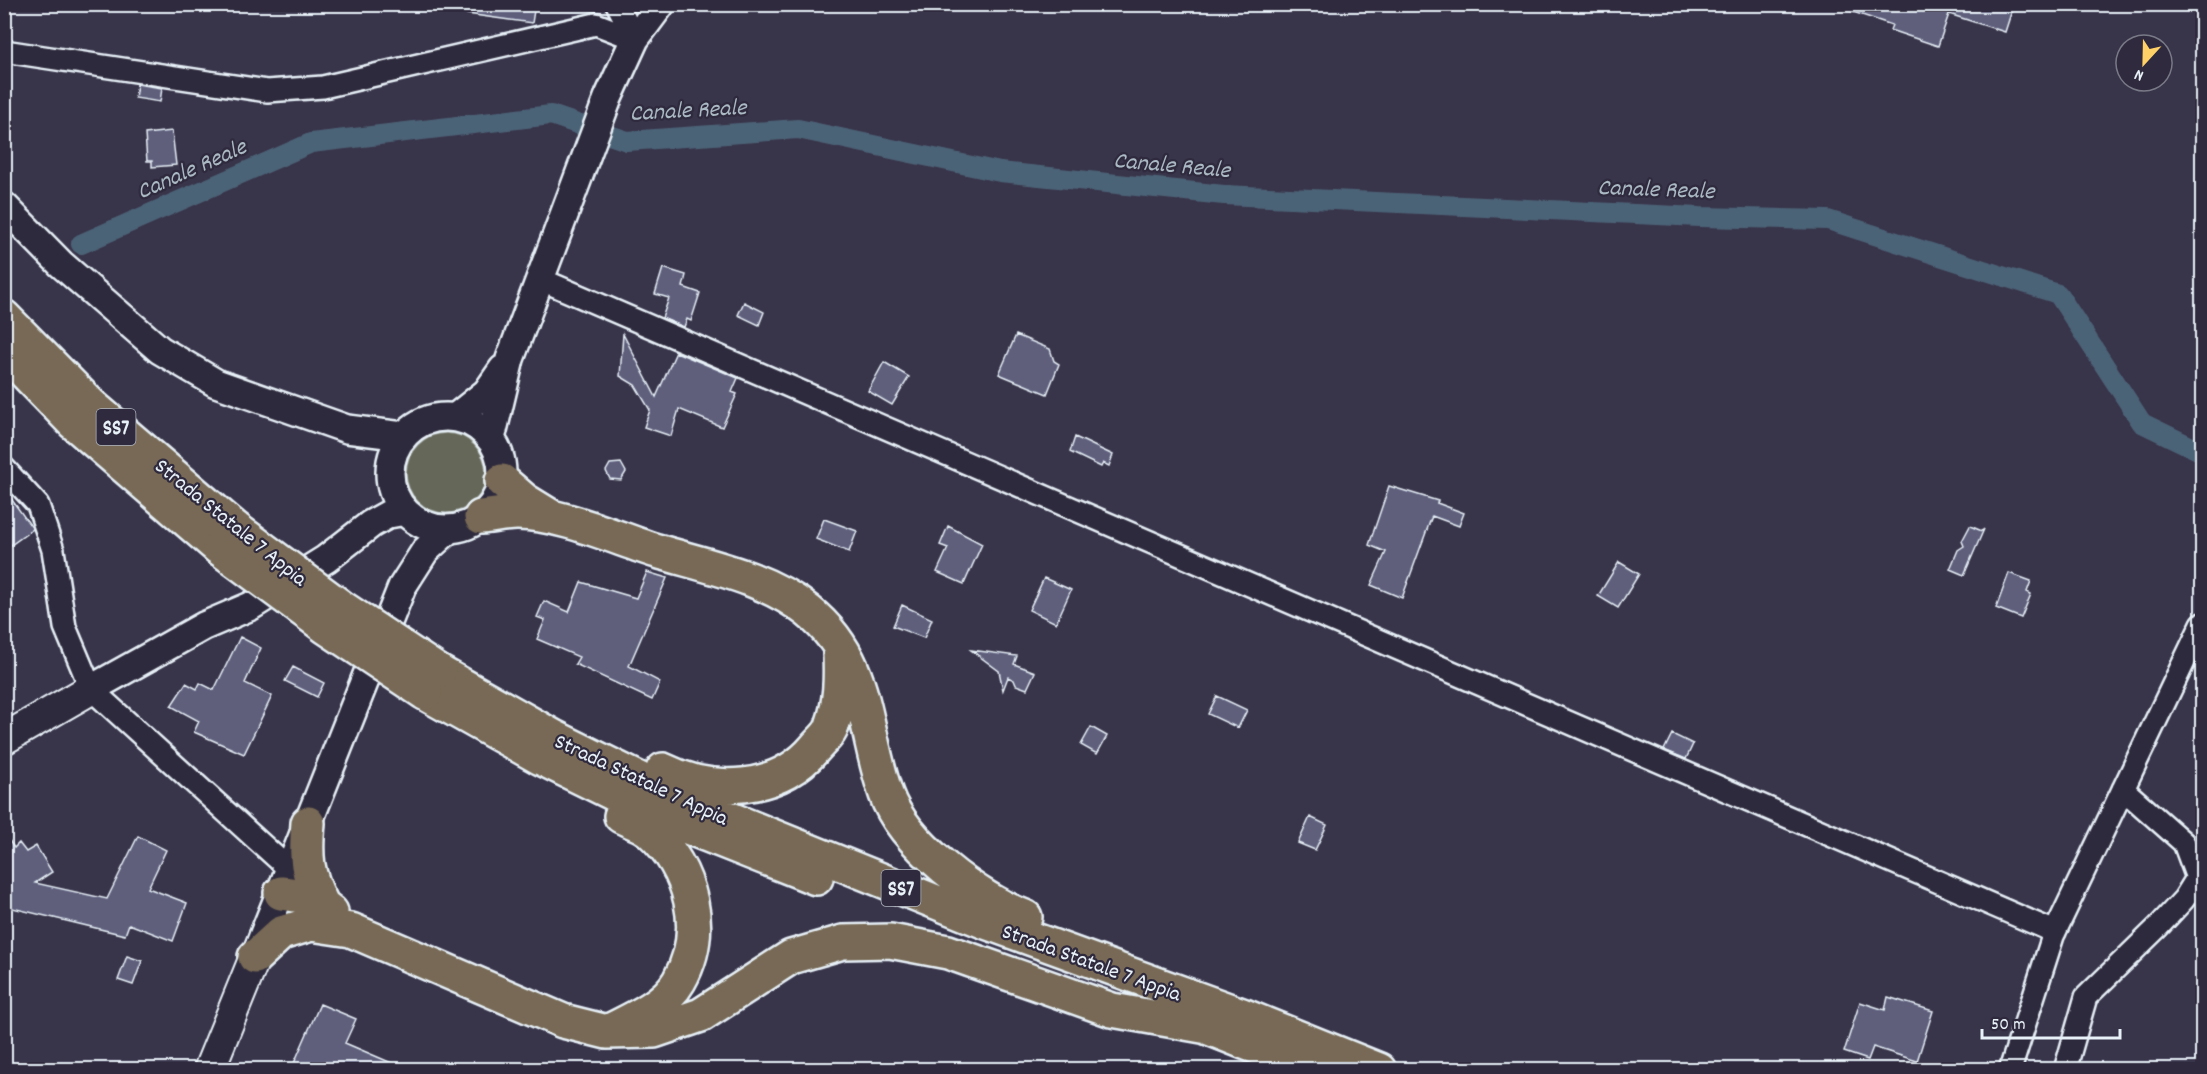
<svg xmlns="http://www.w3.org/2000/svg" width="2207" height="1074" viewBox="0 0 2207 1074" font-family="Dekko,sans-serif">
<rect width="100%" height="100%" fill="#38344a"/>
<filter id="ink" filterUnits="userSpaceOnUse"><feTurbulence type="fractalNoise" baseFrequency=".0167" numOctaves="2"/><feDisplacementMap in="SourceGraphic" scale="12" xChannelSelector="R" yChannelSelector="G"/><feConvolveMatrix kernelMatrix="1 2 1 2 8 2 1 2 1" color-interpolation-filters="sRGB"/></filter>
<g filter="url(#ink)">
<path fill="#656759" stroke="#a6aca8" stroke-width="1.5" d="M406 473a40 40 0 1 1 80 0a40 40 0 1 1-80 0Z"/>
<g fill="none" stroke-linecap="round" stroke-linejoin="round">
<path stroke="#4c6477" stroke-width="20" d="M81,244L311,143L551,115L627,141L798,129L1000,172L1224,195L1700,217L1828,220L2058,294L2142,423L2202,452"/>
</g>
<path fill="#5e5e7c" stroke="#e8f1f8" stroke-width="1.5" d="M468,4H535L532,23L467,14Z
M1838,4H2014L2005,32L1949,14L1938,46L1890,30L1892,25L1838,7Z
M137,84L162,88L160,102L135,98Z
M172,131L176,165L152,167V161H147L145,134Z
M663,268L686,275L683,287L700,293L691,321L687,319L684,327L662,318L669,298L655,294Z
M744,302L764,312L759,325L738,315Z
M623,334L656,397L676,352L738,378L732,392L737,394L722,427L679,409L671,436L644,427L650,410L635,385L620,376Z
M1016,335L1050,349L1054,361L1059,364L1047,394L999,374Z
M884,362L909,377L892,405L868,391Z
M1075,437L1113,455L1109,466L1103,463L1101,467L1070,452Z
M621,463L626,472L621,480L610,479L606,471L610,464Z
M1389,486L1438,501L1437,503L1464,513L1459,526L1432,516L1402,598L1371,585L1386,552L1369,545Z
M4,489L33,529L4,550Z
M824,519L857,531L849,552L816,539Z
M948,526L982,544L964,584L937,572L948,548L940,545Z
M1970,526L1982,531L1984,529L1964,575L1950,569L1958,550L1964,546L1962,541Z
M1619,562L1639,574L1618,608L1598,596Z
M647,572L667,578L629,666L660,682L652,700L575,664L579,657L537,639L545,620L537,617L544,601L569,612L581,582L636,598Z
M2009,573L2031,581L2027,592L2031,594L2021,618L1996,608Z
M1044,578L1071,590L1056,623L1029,610Z
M902,605L932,619L924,638L893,626Z
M240,637L261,648L245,683L272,696L244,754L194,732L199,721L171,706L186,683L197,689L200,683L214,690Z
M971,650L1017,656L1014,664L1035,672L1027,689L1016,685L1014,680L1008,677L1003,690L999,671Z
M293,667L324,683L317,697L285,681Z
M1217,696L1247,710L1238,728L1208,714Z
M1091,727L1107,736L1097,754L1081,745Z
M1672,734L1693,744L1686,759L1664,750Z
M1310,817L1327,825L1315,850L1298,843Z
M4,833L14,848L19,843L26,852L36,846L52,872L35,883L107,899L138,836L166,850L148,888L187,903L173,941L129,924L125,935L4,906Z
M127,956L142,961L133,985L118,980Z
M1888,997L1933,1011L1917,1061L1873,1047L1868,1060L1844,1052L1860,1002L1885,1010Z
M320,1004L356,1019L345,1043L408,1070H291Z"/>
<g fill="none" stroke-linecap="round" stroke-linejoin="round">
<g stroke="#e8f1f8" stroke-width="26">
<path id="minor" d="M617,4L635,39
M4,51L267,91L323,87L596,24L635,39
M540,279L2055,932
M4,468L38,505L53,550L65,627L91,689L290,870
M2010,1070L2053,936L2202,624
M2065,1070L2086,997L2158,927L2184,899L2197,878L2184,843L2123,789"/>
</g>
<g stroke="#e8f1f8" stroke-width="32">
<path id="tertiary" d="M4,206L61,264L160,350L216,383L347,429L403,436
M390 473a56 56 0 1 1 112 0a56 56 0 1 1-112 0Z
M456,417L487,392L503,369
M491,439L510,359L608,98L635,39L661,4
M91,689L204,626L251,606L326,559L371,524L389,514L405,511
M256,954L402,587L425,551L449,529"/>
</g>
<g stroke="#e8f1f8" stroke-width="34">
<path id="secondary" d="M4,739L91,689
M209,1070L255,957"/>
</g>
<g stroke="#e8f1f8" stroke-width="38">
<path id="trunk" d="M4,317L91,405L236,529
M4,351L73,422L219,548
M502,481L524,500L550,516
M481,517C493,516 505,513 517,513C561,513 615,538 657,551C707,566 766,577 808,611C870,661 862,727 886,794C903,843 978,900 1025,917
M439,672L554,737L671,795L983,921L1242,1015L1379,1070
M425,693L541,758L657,815L816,878
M663,770C713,795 778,792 815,748C821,741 830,734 832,726C841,701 841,678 840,653
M308,823C305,857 306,873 322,904
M281,893C300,895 316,899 331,912
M255,957L281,933L311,924L351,930L563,1021L607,1032L654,1031L701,1015L791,957L843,942L890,941L948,952L1112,1010L1208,1027
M1186,1019L1315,1070
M613,1029C635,1018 666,1004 679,981C708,930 691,868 650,831C642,824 630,821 621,816"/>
</g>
<use href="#minor" stroke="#2f2a3d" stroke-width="21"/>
<use href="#tertiary" stroke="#2f2a3d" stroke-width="27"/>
<use href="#secondary" stroke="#2f2a3d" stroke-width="30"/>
<use href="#trunk" stroke="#776954" stroke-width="33"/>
<g stroke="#e8f1f8" stroke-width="38" stroke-linecap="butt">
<path id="trunk-bridge" d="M236,529L341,607L439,672
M219,548L326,627L425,693"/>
</g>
<use href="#trunk-bridge" stroke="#776954" stroke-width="33"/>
</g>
</g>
<g text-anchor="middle" stroke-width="4.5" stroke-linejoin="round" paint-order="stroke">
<g fill="#2f2a3d" stroke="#b0b5c0" stroke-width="1.5">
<rect x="96.5" y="409" width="39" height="36" rx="4.5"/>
<rect x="881.5" y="870" width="39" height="36" rx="4.5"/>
</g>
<g font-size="21" font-weight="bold" fill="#e8f1f8">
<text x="116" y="434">SS7</text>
<text x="901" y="895">SS7</text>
</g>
<g font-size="22" fill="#e8f1f8" stroke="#2f2a3d">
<text transform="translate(232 521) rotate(39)" y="8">Strada Statale 7 Appia</text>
<text transform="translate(642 778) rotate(25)" y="8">Strada Statale 7 Appia</text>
<text transform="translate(1092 961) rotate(20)" y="8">Strada Statale 7 Appia</text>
</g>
<g font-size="24" font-style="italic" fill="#aab9c4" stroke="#2f2a3d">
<text transform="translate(688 109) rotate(-3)" y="8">Canale Reale</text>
<text transform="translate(1172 164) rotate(5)" y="8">Canale Reale</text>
<text transform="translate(191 168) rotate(-24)" y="8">Canale Reale</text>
<text transform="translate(1656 188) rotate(2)" y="8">Canale Reale</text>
</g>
</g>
<rect width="2207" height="1074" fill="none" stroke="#2f2a3d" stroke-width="24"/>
<rect x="12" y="12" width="2183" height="1050" fill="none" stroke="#e8f1f8" stroke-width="2" filter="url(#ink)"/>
<g transform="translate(2144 63) rotate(202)"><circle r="28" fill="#2f2a3d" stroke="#797a88" stroke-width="1.5"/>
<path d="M0-4.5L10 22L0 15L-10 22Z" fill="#ffd166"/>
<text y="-9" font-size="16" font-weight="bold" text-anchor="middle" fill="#e8f1f8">N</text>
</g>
<path d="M1982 1029v9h138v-9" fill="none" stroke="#e8f1f8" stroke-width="3"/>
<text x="1991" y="1029" font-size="18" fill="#e8f1f8" stroke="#2f2a3d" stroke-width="4.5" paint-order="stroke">50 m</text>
</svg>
